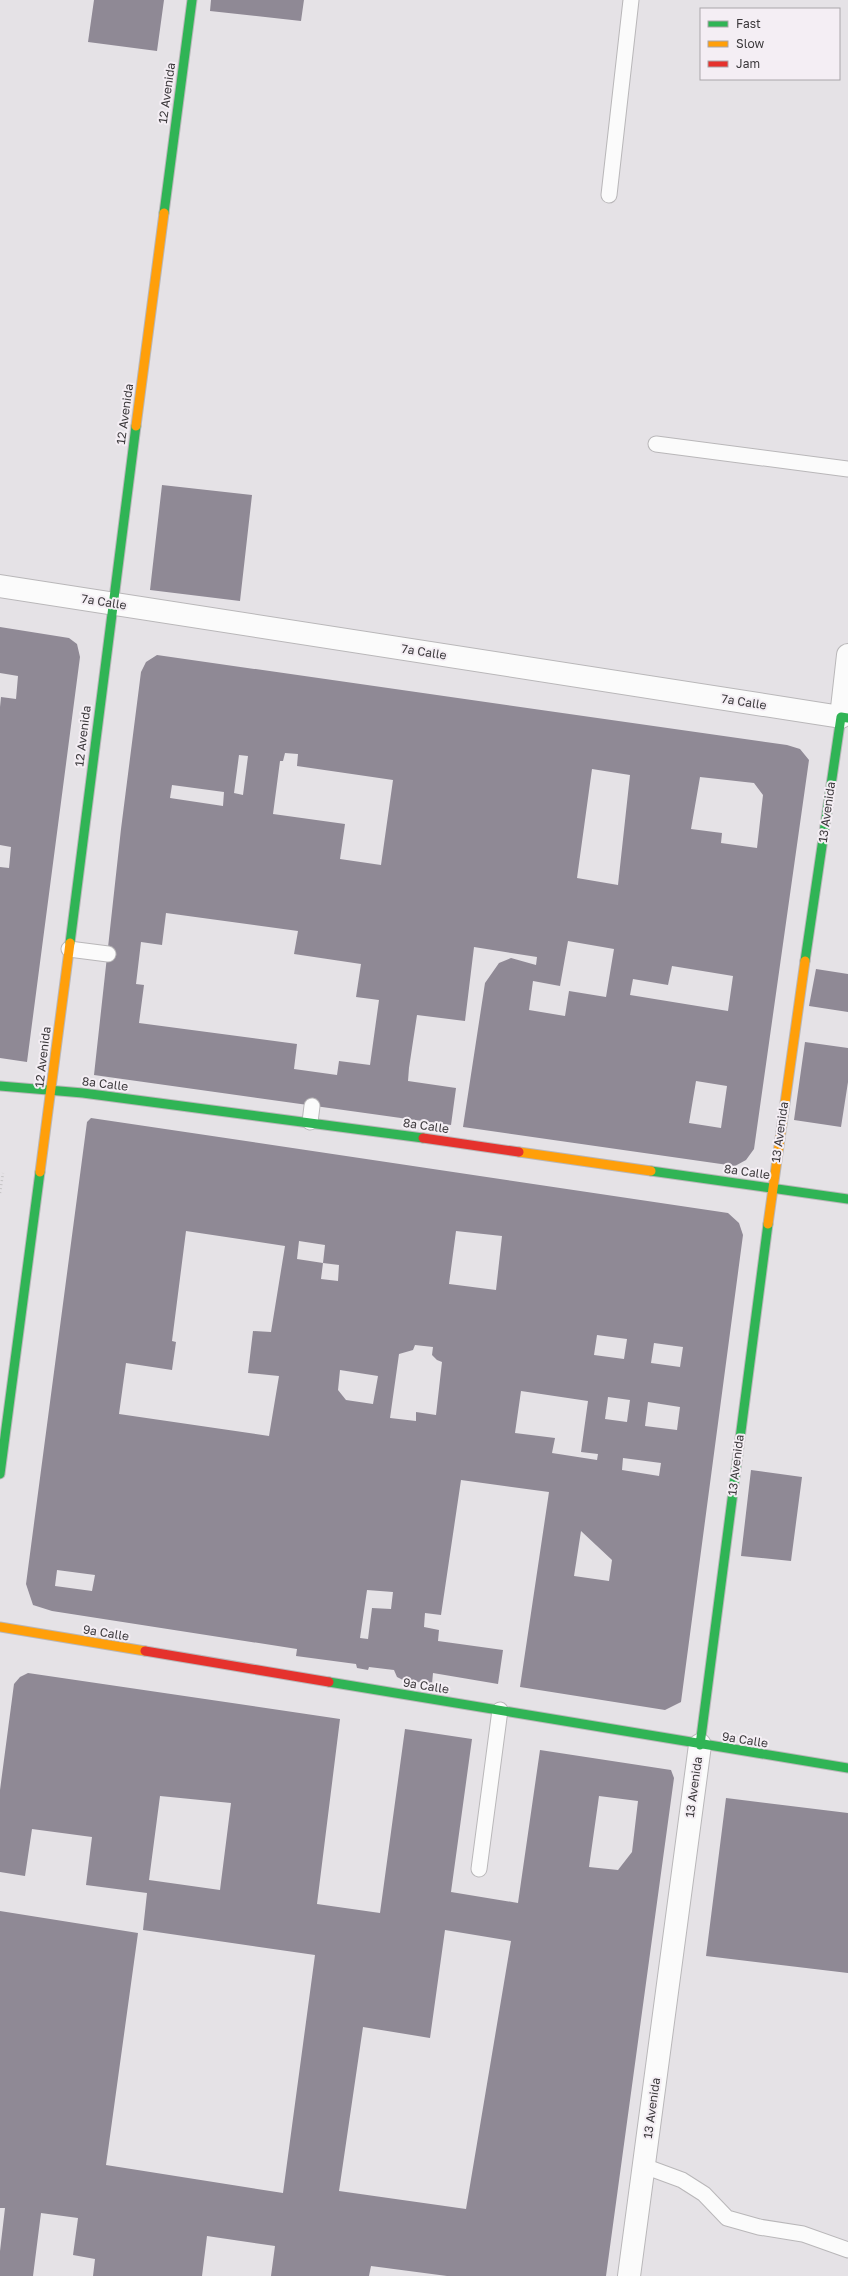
<svg xmlns="http://www.w3.org/2000/svg" width="848" height="2276" viewBox="0 0 848 2276" font-family="'Golos Text',sans-serif">
<rect width="100%" height="100%" fill="#e5e2e6"/>
<path fill="#8f8995" fill-rule="evenodd" d="M94,0H164L157,51L88,42Z
M211,0H304L301,21L210,11Z
M162,485L252,495L240,601L150,590Z
M0,627L69,638L77,644L80,657L27,1062L0,1058V867L9,868L11,847L0,845V707L1,697L16,699L18,676L0,673Z
M157,655L787,745L800,749L809,760L754,1149L746,1160L735,1166L463,1127L485,983L499,963L511,958L536,965L537,957L474,947L465,1021L417,1015L409,1068L408,1081L456,1088L451,1125L94,1075L121,829L141,672L146,662ZM285,753L298,754L297,766L393,780L381,865L340,859L345,824L273,814L280,761H283ZM239,755L248,756L243,795L234,793ZM592,769L630,775L618,885L577,878ZM700,777L754,783L763,795L757,848L721,843L722,833L691,829ZM172,785L224,792L223,806L170,798ZM166,913L298,931L294,954L361,964L356,997L379,1000L370,1065L339,1061L337,1075L294,1069L297,1044L139,1023L144,985L136,984L141,942L162,945ZM568,941L614,949L606,997L569,991L565,1016L529,1010L533,981L560,986ZM672,966L733,976L728,1011L630,995L633,979L668,985ZM696,1081L727,1086L721,1128L689,1123Z
M816,969L848,974V1012L809,1006Z
M805,1042L848,1048V1082L841,1127L794,1120Z
M91,1118L728,1213L739,1223L743,1235L681,1702L665,1710L520,1687L549,1492L461,1480L441,1615L425,1613L424,1627L439,1630L438,1641L503,1650L498,1684L433,1673L432,1684L403,1680L397,1677L394,1670L369,1667L368,1670L357,1668L356,1664L296,1656L297,1649L52,1611L33,1605L26,1584L87,1122ZM186,1231L285,1246L271,1332L253,1331L248,1373L279,1376L269,1436L119,1414L126,1363L172,1370L176,1342L172,1341ZM456,1231L502,1236L496,1290L449,1284ZM299,1241L325,1245L323,1263L297,1259ZM323,1263L339,1265L338,1281L321,1279ZM597,1335L627,1339L624,1359L594,1355ZM654,1343L683,1347L680,1367L651,1363ZM415,1345L433,1347L432,1355L437,1360L442,1362L436,1415L416,1412V1421L390,1418L399,1354L413,1350ZM340,1370L378,1376L373,1404L346,1400L338,1390ZM521,1391L588,1401L581,1452L598,1454L597,1460L552,1453L555,1438L515,1433ZM608,1397L630,1400L627,1422L605,1419ZM648,1402L680,1407L677,1430L645,1426ZM623,1458L661,1463L659,1476L622,1470ZM581,1531L612,1560L609,1581L574,1576ZM57,1570L95,1575L92,1591L55,1586ZM367,1590L393,1592L391,1609L372,1608L368,1639L360,1638Z
M751,1470L802,1477L791,1561L741,1556Z
M28,1673L340,1719L317,1904L380,1913L405,1729L472,1739L451,1892L518,1903L540,1750L671,1770L674,1778L606,2276H447L371,2266L369,2276H271L275,2246L207,2236L202,2276H93L95,2259L73,2255L78,2218L41,2213L33,2276H0V2251L5,2208H0V1911L138,1933L106,2165L283,2193L315,1955L143,1930L147,1893L86,1885L92,1837L32,1829L25,1876L0,1872V1790L14,1684L20,1677ZM160,1796L231,1803L220,1890L149,1880ZM599,1796L638,1801L632,1852L618,1870L589,1867ZM445,1930L511,1941L466,2209L339,2191L363,2027L430,2038Z
M726,1798L848,1813V1973L706,1956Z"/>
<g fill="none" stroke-linecap="round" stroke-linejoin="round">
<g stroke="#b9b7b9" stroke-width="17">
<path id="lane" d="M609,195L631,0
M656,444L848,469
M69,949L108,954
M310,1122L312,1106
M479,1869L500,1710
M644,2166L682,2180L704,2194L727,2218L759,2227L803,2234L848,2250"/>
</g>
<g stroke="#b9b7b9" stroke-width="24">
<path id="street" d="M0,586L841,717L848,655
M629,2276L700,1745"/>
</g>
<g stroke="#b9b7b9" stroke-width="11">
<path id="fast" d="M164,213L192,0
M70,943L136,426
M805,961L841,717L848,718
M0,1086L83,1093L423,1138
M651,1171L848,1199
M0,1474L40,1172
M329,1682L848,1768
M700,1745L768,1224"/>
</g>
<g stroke="#b9b7b9" stroke-width="11">
<path id="slow" d="M136,426L164,213
M519,1152L651,1171
M40,1172L70,943
M768,1224L805,961
M0,1627L145,1651"/>
</g>
<g stroke="#b9b7b9" stroke-width="11">
<path id="jam" d="M423,1138L519,1152
M145,1651L329,1682"/>
</g>
<path stroke="#c5c4c5" stroke-width="2.5" stroke-dasharray="1 3" stroke-linecap="butt" d="M0,1193L3,1173"/>
<use href="#lane" stroke="#fbfbfb" stroke-width="15"/>
<use href="#street" stroke="#fbfbfb" stroke-width="22"/>
<use href="#fast" stroke="#30b455" stroke-width="9"/>
<use href="#slow" stroke="#ff9f0a" stroke-width="9"/>
<use href="#jam" stroke="#e5322d" stroke-width="9"/>
</g>
<g text-anchor="middle" stroke-width="4" stroke-linejoin="round" paint-order="stroke">
<g font-size="12" fill="#3c393c" stroke="#f4eef4">
<text transform="translate(167 93) rotate(-82)" y="4">12 Avenida</text>
<text transform="translate(125 414) rotate(-82)" y="4">12 Avenida</text>
<text transform="translate(104 602) rotate(9)" y="4">7a Calle</text>
<text transform="translate(424 652) rotate(9)" y="4">7a Calle</text>
<text transform="translate(744 702) rotate(9)" y="4">7a Calle</text>
<text transform="translate(83 736) rotate(-83)" y="4">12 Avenida</text>
<text transform="translate(827 812) rotate(-82)" y="4">13 Avenida</text>
<text transform="translate(43 1057) rotate(-83)" y="4">12 Avenida</text>
<text transform="translate(105 1084) rotate(7)" y="4">8a Calle</text>
<text transform="translate(426 1126) rotate(8)" y="4">8a Calle</text>
<text transform="translate(780 1132) rotate(-82)" y="4">13 Avenida</text>
<text transform="translate(747 1172) rotate(8)" y="4">8a Calle</text>
<text transform="translate(736 1465) rotate(-83)" y="4">13 Avenida</text>
<text transform="translate(106 1633) rotate(9)" y="4">9a Calle</text>
<text transform="translate(426 1686) rotate(9)" y="4">9a Calle</text>
<text transform="translate(745 1740) rotate(9)" y="4">9a Calle</text>
<text transform="translate(694 1787) rotate(-82)" y="4">13 Avenida</text>
<text transform="translate(652 2108) rotate(-82)" y="4">13 Avenida</text>
</g>
</g>
<rect x="700" y="8" width="140" height="72" fill="#f4eef4" stroke="#aaa6aa"/>
<rect x="708" y="21" width="20" height="6" fill="#30b455" stroke="#aaa6aa"/>
<text x="736" y="28" font-size="12" fill="#3c393c">Fast</text>
<rect x="708" y="41" width="20" height="6" fill="#ff9f0a" stroke="#aaa6aa"/>
<text x="736" y="48" font-size="12" fill="#3c393c">Slow</text>
<rect x="708" y="61" width="20" height="6" fill="#e5322d" stroke="#aaa6aa"/>
<text x="736" y="68" font-size="12" fill="#3c393c">Jam</text>
</svg>
